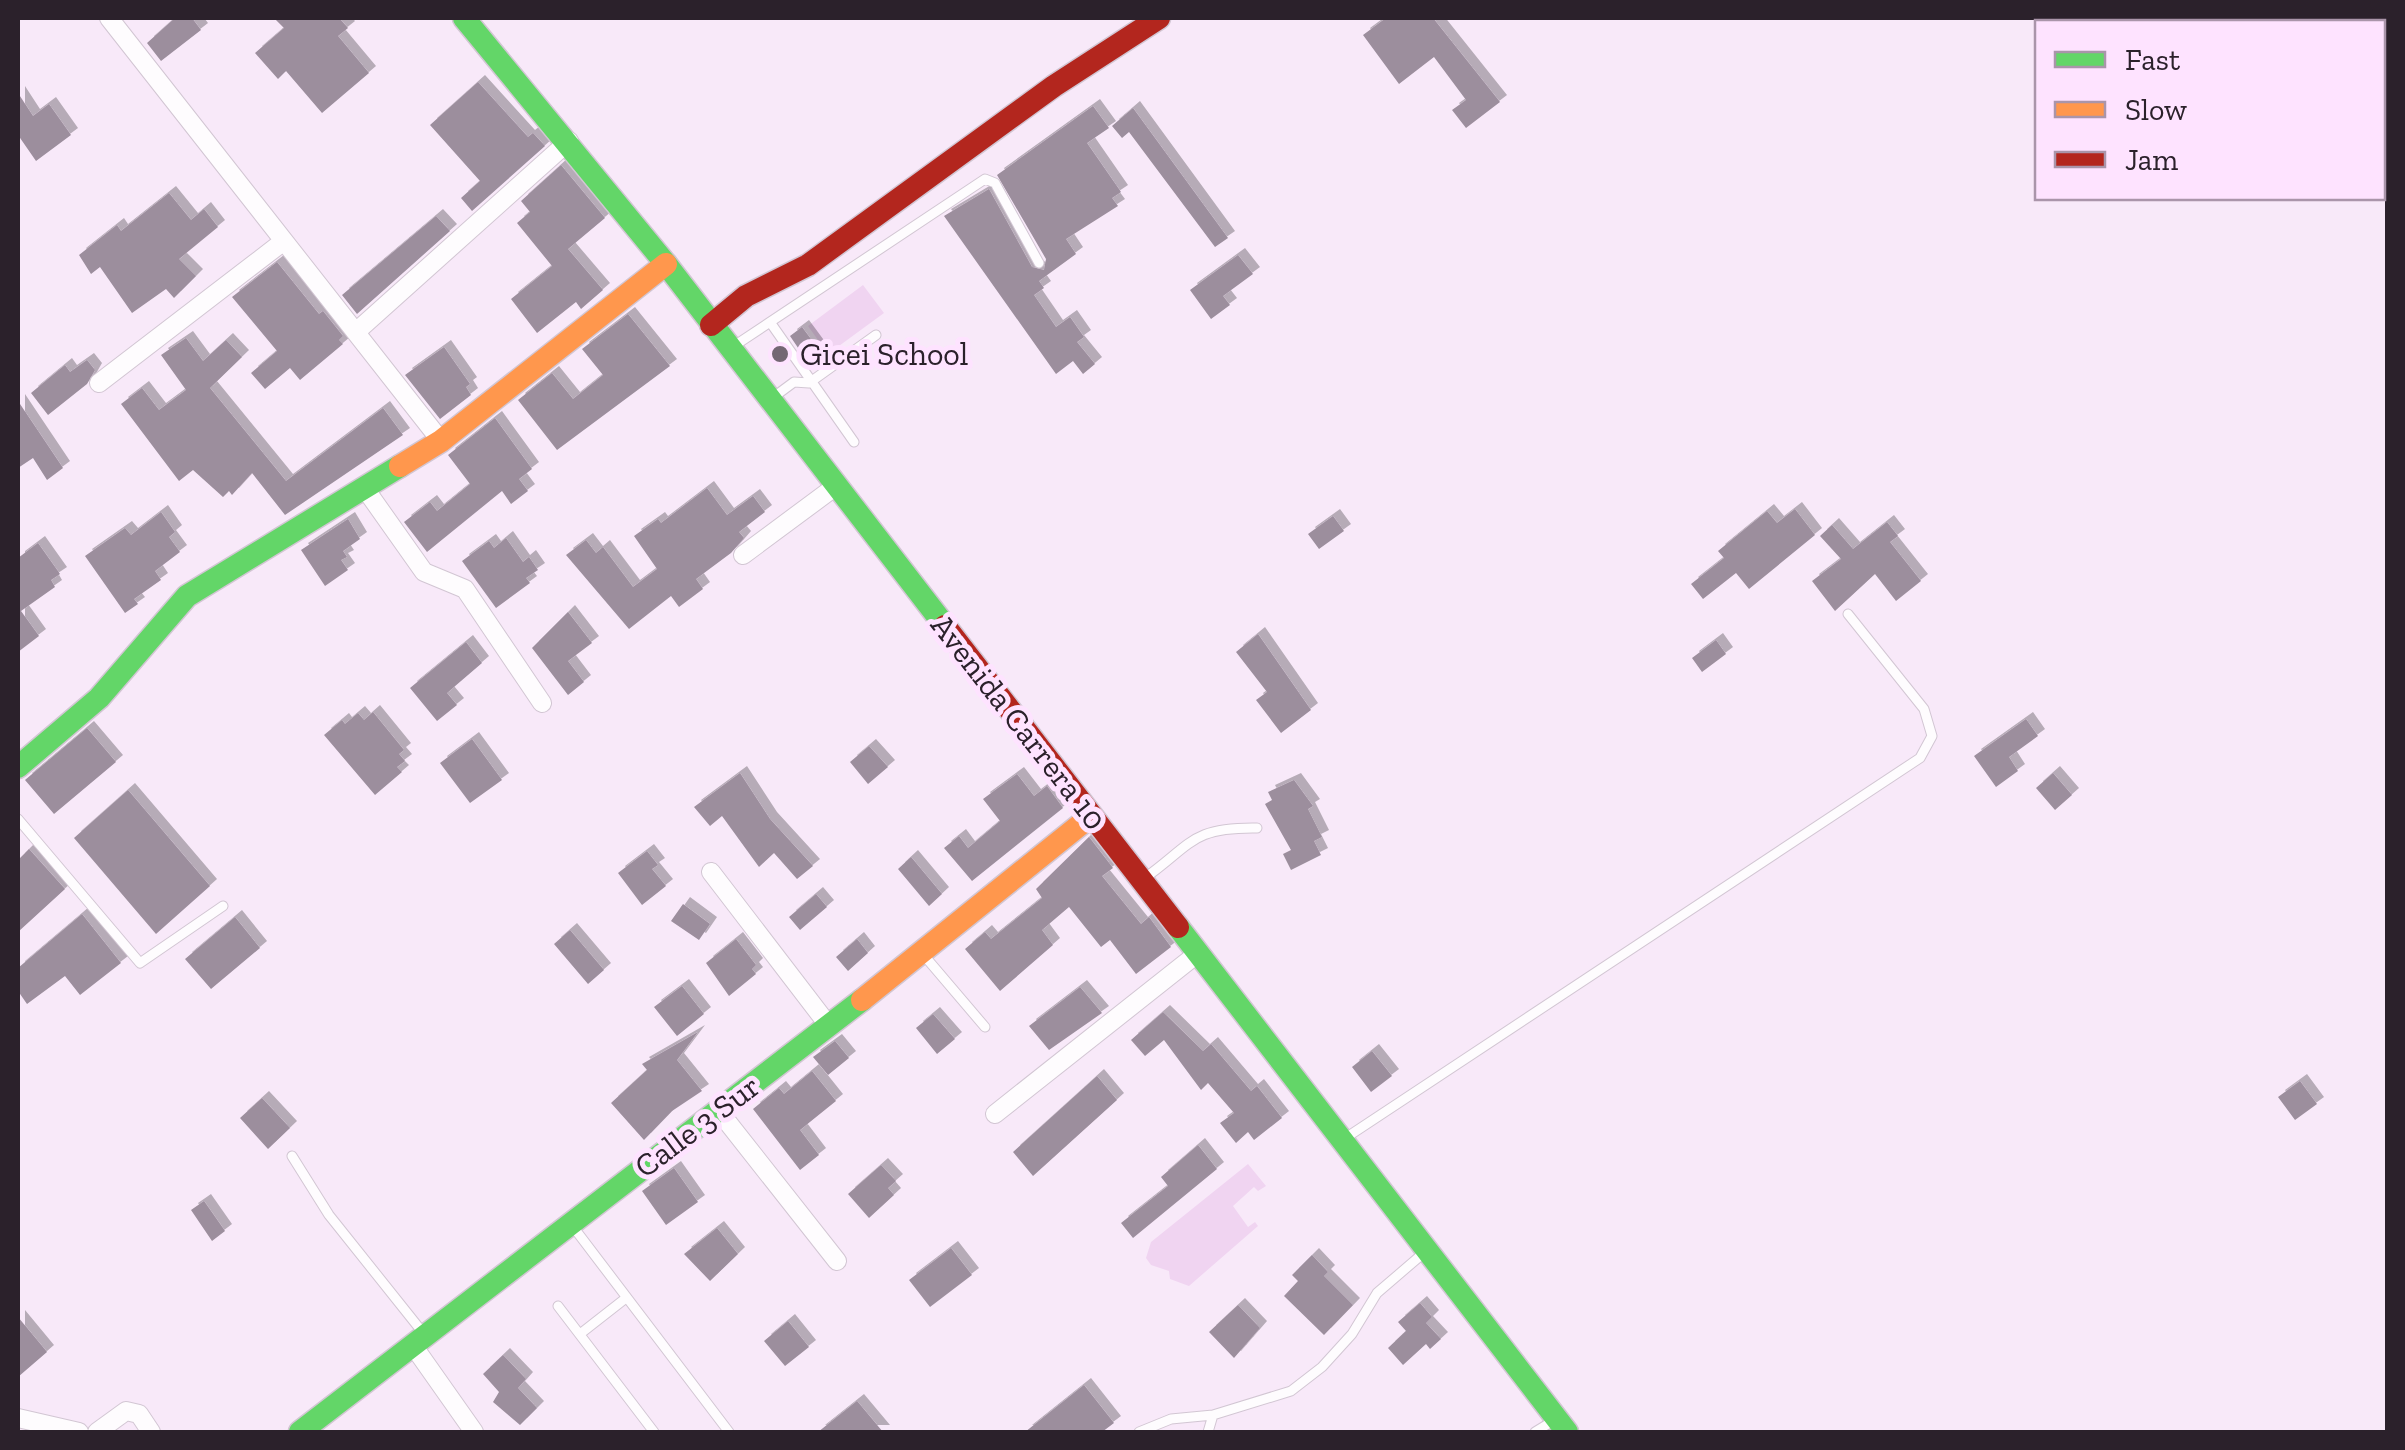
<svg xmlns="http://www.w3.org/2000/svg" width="2405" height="1450" viewBox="0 0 2405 1450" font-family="'Zilla Slab',serif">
<defs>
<filter id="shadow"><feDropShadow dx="7" dy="-7" stdDeviation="0" flood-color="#0004"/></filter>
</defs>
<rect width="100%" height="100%" fill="#f8e9f9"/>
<path fill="#f0d4f1" d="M863,285L884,313L828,354L808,326Z
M1248,1164L1266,1186L1258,1191L1254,1187L1233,1206L1248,1227L1255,1222L1258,1226L1189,1286L1170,1279L1169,1271L1151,1265L1146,1258L1151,1242Z"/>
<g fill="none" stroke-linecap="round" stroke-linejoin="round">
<path stroke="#d7b7d9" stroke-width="35" d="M2342,18L2362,22"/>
</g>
<path fill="#9c8e9d" filter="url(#shadow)" d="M175,18H192L201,30L161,61L147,43Z
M274,18H339L348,28L338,36L369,73L322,113L286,71L278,79L255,53L284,28Z
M1386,18H1433L1500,102L1466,128L1452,110L1466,100L1434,57L1399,84L1363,35Z
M478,82L528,137L533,133L545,146L472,211L461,198L480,181L430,125Z
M18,93L33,116L49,104L71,135L36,161L18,135Z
M1093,106L1109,128L1087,143L1121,192L1112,198L1118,206L1066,239L1076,254L1039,281L1044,288L1034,295L1056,327L1070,317L1084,337L1077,342L1095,364L1083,374L1073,361L1056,374L944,216L989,189L1032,267L1044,270L1046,259L997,175Z
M1133,108L1228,238L1215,247L1129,132L1122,138L1112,126Z
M561,165L605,218L568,249L603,290L581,309L576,302L537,333L511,299L552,266L517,223L530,212L521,201Z
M169,193L191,220L204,209L218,227L179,259L196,276L174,298L166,289L132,313L100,267L91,274L79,255L117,225L121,231Z
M436,216L450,231L357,314L342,295Z
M1238,255L1253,274L1223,296L1230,305L1211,319L1190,290Z
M277,262L319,314L323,311L343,336L339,340L343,344L300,380L290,368L265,389L251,373L277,351L232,297Z
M628,314L670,366L557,450L518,400L552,373L573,399L603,375L582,349Z
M802,327L822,354L809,364L790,336Z
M186,338L203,361L226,340L242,357L210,388L286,481L383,408L403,435L285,515L252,473L232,495L229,491L223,497L193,470L179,481L121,404L142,388L159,410L186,390L161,355Z
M444,347L470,384L466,387L471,395L440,419L405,375Z
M87,360L95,370L87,384L48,415L31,393L65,365L70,372Z
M18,401L63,468L47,480L33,458L18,468Z
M495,418L532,469L519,479L528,491L511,504L502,491L427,552L404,522L430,502L437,511L470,484L448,455Z
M707,488L727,515L753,496L765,512L739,532L744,538L731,553L696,579L703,589L679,607L671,596L629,629L566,555L586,540L596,553L603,547L633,587L657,569L634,536L658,519L661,523Z
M1795,509L1815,535L1749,589L1736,573L1703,599L1691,584L1724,558L1718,551L1767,511L1777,523Z
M161,512L175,532L169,537L180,552L155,571L161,580L134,599L138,604L125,613L85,556L125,528L131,535Z
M1333,516L1344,531L1319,549L1308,534Z
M348,519L360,539L343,551L347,557L341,560L348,570L325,586L301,550Z
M1887,522L1898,536L1890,542L1921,581L1896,601L1875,574L1835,611L1812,581L1841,559L1820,536L1832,525L1853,549Z
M506,538L523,562L529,557L538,570L526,578L530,583L496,608L462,561L489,541L494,548Z
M38,543L60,574L51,580L55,587L21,611L39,636L18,652V558Z
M568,612L592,643L568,661L584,682L568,695L532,648Z
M1258,634L1311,710L1281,733L1256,700L1267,692L1236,652Z
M1716,640L1726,654L1702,672L1692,658Z
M466,642L482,663L447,693L457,705L437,721L410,688Z
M373,712L404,750L399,754L405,761L397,767L402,772L375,795L324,735L342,720L345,724L358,713L364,720Z
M2026,719L2038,736L2009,757L2018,771L1996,787L1974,756Z
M87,728L116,762L54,814L25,780Z
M472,739L502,780L470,803L440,763Z
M869,746L888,767L868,784L850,762Z
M740,773L770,819L813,866L797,879L774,853L759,867L722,816L710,826L694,807Z
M2053,773L2072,795L2055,810L2036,788Z
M1017,774L1034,796L1047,786L1063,808L972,881L944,848L959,836L968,848L1000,821L983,799Z
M1294,780L1313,806L1308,809L1322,837L1314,841L1321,855L1291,870L1283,854L1291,850L1265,804L1272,800L1268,792Z
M128,790L210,886L156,934L74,838Z
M1089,837L1113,868L1102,876L1141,924L1149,917L1171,947L1136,974L1110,940L1101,947L1069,907L1042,930L1053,945L1000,991L965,949L985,932L991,939L1042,898L1036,889Z
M29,849L65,889L18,932V860Z
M647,851L658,865L652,869L666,886L642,905L618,873Z
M911,857L942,894L929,906L898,869Z
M816,894L827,907L800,930L789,917Z
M683,904L710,924L699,940L671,921Z
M82,914L121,963L80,995L65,976L27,1004L18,991V968Z
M235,917L260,948L211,989L185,959Z
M570,930L604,970L588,984L554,944Z
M736,939L756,965L752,969L756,974L729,996L706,963Z
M857,939L868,953L848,971L836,957Z
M682,986L704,1014L677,1036L654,1007Z
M1080,987L1102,1013L1049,1050L1029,1026Z
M1163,1012L1203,1051L1211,1044L1251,1091L1257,1086L1282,1118L1254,1140L1248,1132L1236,1143L1220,1123L1234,1113L1208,1083L1201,1090L1164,1040L1145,1056L1131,1040Z
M933,1014L955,1039L937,1054L916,1028Z
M698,1032L677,1060L702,1091L672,1111L644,1140L611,1103L647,1070L642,1064Z
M835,1041L849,1058L828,1075L813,1057Z
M1372,1051L1392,1076L1371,1092L1352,1067Z
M812,1071L836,1101L800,1130L819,1155L800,1170L753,1109L779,1088L784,1094Z
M1097,1076L1117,1100L1033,1176L1013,1152Z
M2300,1081L2317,1104L2295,1120L2278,1097Z
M262,1098L290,1128L268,1149L240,1118Z
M1198,1145L1217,1169L1133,1238L1121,1223L1168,1186L1161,1177Z
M881,1165L896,1181L888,1188L894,1195L869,1218L848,1194Z
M674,1168L698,1202L666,1225L642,1191Z
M204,1201L225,1231L212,1241L191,1210Z
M717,1228L738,1254L710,1281L684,1254Z
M951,1248L972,1275L930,1307L909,1280Z
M1312,1255L1328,1272L1324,1276L1353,1305L1324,1335L1284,1296L1298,1281L1292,1275Z
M1420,1303L1432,1317L1426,1323L1441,1339L1430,1349L1426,1344L1403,1365L1388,1348L1406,1331L1398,1322Z
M1238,1305L1260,1328L1234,1358L1209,1332Z
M18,1317L47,1352L18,1377Z
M788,1321L809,1347L785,1366L764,1341Z
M503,1355L526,1379L518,1388L537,1408L520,1425L493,1402L499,1392L483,1374Z
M1084,1385L1114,1423L1102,1432H1025Z
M857,1401L883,1432H818Z"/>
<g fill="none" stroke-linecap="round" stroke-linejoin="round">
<g stroke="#d2c6d3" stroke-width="11">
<path id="lane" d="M770,322L854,442
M731,348L985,179L995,183L1039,263
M771,399L794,382L809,383L876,335
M18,819L140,963L223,906
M1142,880C1192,845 1190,827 1257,828
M922,953L985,1027
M1344,1139L1920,758L1932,736L1924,709L1848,614
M292,1156L329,1215L424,1334
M571,1224L729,1432
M558,1306L654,1432
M580,1334L626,1298
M1139,1432L1171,1419L1213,1415L1291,1391L1322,1367L1352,1334L1377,1293L1426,1251
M1208,1432L1213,1415
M1535,1432L1553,1421"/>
</g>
<g stroke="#d2c6d3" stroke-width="20">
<path id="street" d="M109,18L441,441
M357,331L569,141
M99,383L284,241
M366,490L424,572L465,589L542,703
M743,555L836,486
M711,872L829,1026
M718,1110L837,1261
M995,1114L1197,954
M412,1344L474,1432
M18,1418L79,1432
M97,1432L126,1411L139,1414L151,1432"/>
</g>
<g stroke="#d2c6d3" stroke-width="25">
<path id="fast" d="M464,18L666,264L945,626
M18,767L99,698L187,596L400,466
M1178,927L1567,1432
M300,1432L862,1000"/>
</g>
<g stroke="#d2c6d3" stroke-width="25">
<path id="slow" d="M400,466L441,441L666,264
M862,1000L1091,816"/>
</g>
<g stroke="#d2c6d3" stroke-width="25">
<path id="jam" d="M711,325L746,296L808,265L1054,86L1159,18
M945,626L1178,927"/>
</g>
<use href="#lane" stroke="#fefcfe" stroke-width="9"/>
<use href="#street" stroke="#fefcfe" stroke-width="18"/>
<use href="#fast" stroke="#63d668" stroke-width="22"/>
<use href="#slow" stroke="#ff974d" stroke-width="22"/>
<use href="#jam" stroke="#b3261e" stroke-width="22"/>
</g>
<circle fill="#736773" stroke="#fee3ff" stroke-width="4" cx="780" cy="354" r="10"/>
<g text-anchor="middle" stroke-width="10" stroke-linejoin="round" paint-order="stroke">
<g font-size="32" fill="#2b212b" stroke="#fee3ff" text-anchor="start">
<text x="800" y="365">Gicei School</text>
</g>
<g font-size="32" fill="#2b212b" stroke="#fee3ff">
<text transform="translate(1019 722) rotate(52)" y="11">Avenida Carrera 10</text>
<text transform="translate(697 1126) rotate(-37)" y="11">Calle 3 Sur</text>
</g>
</g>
<rect width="2405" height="1450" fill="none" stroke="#2b212b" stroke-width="40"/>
<rect x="2035" y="20" width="350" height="180" fill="#fee3ff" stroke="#aa95aa" stroke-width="2.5"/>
<rect x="2055" y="52" width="50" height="15" fill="#63d668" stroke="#aa95aa" stroke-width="2.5"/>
<text x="2125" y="70" font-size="30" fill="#2b212b">Fast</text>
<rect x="2055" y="102" width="50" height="15" fill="#ff974d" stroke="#aa95aa" stroke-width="2.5"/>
<text x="2125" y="120" font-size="30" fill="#2b212b">Slow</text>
<rect x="2055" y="152" width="50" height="15" fill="#b3261e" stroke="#aa95aa" stroke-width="2.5"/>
<text x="2125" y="170" font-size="30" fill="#2b212b">Jam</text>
</svg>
